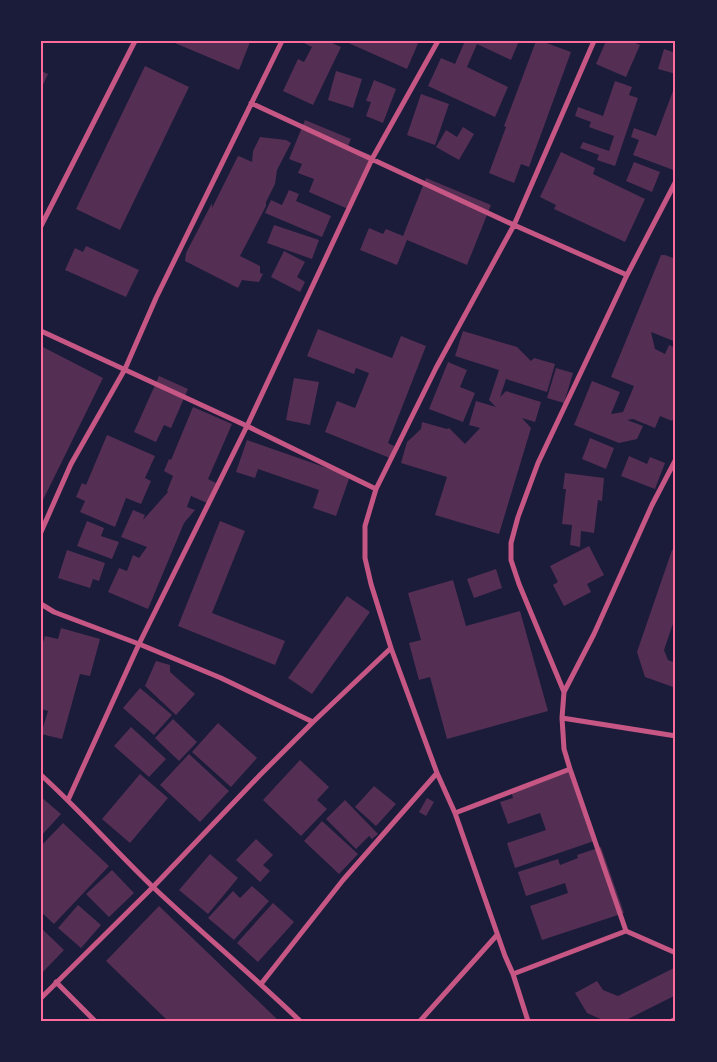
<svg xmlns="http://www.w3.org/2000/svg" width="717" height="1062" viewBox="0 0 717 1062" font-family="Manrope,sans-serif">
<rect width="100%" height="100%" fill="#1b1b3a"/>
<path fill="#542f53" d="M170,41H248L250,42L239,70Z
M300,41H328L341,47L313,105L283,91L298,59L304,62L312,47Z
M344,41H419L407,69Z
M465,41H519L511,60L477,44L467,67L508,87L495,117L428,86L441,58L455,64Z
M536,41H541L571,52L529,167L521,164L514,183L489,173L506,127L504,126Z
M606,41H631L640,45L626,77L596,64Z
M664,49L676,53V74L658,69Z
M145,66L189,87L120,230L76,209Z
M41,71L48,74L41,89Z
M336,71L362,79L353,108L328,100Z
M374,80L396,89L383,123L366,116L371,102L366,101Z
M615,81L632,87L629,95L638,98L615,166L597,160L599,155L580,148L583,142L609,151L614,136L589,127L591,122L575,116L578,107L603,116Z
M676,83V171L633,155L639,140L631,137L634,128L656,136Z
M421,94L449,104L435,145L407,135Z
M305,120L351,139L348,146L371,155L348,209L309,192L314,179L298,173L302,164L289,159Z
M463,127L474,134L459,160L436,147L446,130L457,137Z
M260,137L286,140L291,143L277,170L275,184L266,202V206L240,256L260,266V273L263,274L259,282L242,280L238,288L185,261L186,253L212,203V208L238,156L241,157L252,162L253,151Z
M561,152L595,168L593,174L645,199L625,242L554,209L556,205L540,197Z
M634,162L660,172L652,192L626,181Z
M426,178L491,205L467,265L407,240L397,265L360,250L369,228L383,234L386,229L403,236Z
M289,190L299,194L296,201L331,216L322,237L265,213L271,200L282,205Z
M274,225L319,240L312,259L267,243Z
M86,246L139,270L126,297L65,270L75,248L83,252Z
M284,251L305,262L297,277L305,282L300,292L271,277Z
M661,255H665L676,259V342L651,332L655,349L665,354L669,345L676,348V413L672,421L660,416L655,428L633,419L627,420L643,426L637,439L619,443L574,425L592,381L620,392L611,414L623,412L634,386L611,377Z
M318,329L392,358L401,336L426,346L388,443L394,446L390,458L325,432L337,401L355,408L369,373L356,368L354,374L307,356Z
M463,331L517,347L531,361L534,358L555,364L547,392L506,379L500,397L506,391L541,402L535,422L522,418L531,428L499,534L435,515L447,477L401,463L407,442L421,429L422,422L447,429L449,428L465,444L480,428L469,425L476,401L496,407L489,400L499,370L455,356Z
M41,346L103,378L41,504Z
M448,362L467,370L460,387L475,393L463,422L429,409Z
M556,368L573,373L564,403L547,398Z
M159,376L188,389L171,428L164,425L156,442L134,432Z
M294,378L319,382L310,425L286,420Z
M193,407L232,424L208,479L216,483L207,503L191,496L187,507L195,510L184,523L148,609L108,592L119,568L127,571L133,555L139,558L147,547L121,537L133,510L145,515L143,520L168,492L167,491L173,476L164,471L169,459L171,460Z
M107,435L155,456L145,478L151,481L141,504L126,498L115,527L80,512L85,501L76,497L82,483L86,485Z
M590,438L614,448L606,469L582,459Z
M247,440L350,476L336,516L313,508L319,490L258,469L255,478L236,472Z
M629,456L647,464L650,457L665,463L655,489L621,476Z
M565,473L604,478L602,501L598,500L594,533L581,531L580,547L570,545L572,525L562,524L566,489H563Z
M87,521L104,528L101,536L119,542L112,559L77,546Z
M220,521L245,531L212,613L285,641L275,665L178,626Z
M589,546L604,575L587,584L591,592L564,606L553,585L558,582L550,566Z
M676,548V615L664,650L668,660L676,663V688L645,677L637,652L672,550Z
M67,550L105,563L99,581L93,579L90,588L58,578Z
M496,569L502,588L474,598L467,579Z
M453,580L466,626L520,611L548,711L447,739L430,677L419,680L409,643L421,640L408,593Z
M347,596L370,612L312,694L288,678Z
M61,628L100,639L90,676L80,674L62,739L41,734L48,711L41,709V649L45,636L58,639Z
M156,661L170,665V672L195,694L176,715L145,686Z
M140,688L172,715L154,735L123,708Z
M173,719L197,742L179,761L155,738Z
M218,723L257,758L231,787L192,752Z
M131,727L166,759L149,777L114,746Z
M189,754L229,791L200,822L160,785Z
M300,760L329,787L317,800L327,809L301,836L263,800Z
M573,770L597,840L515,868L507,843L546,830L540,813L508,824L500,802L513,798L511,791Z
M140,774L168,798L130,843L102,819Z
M374,786L396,804L376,826L355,807Z
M41,797L61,814L41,836Z
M427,798L434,802L426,816L419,812Z
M345,800L378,834L372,839L369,836L356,849L326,819Z
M322,821L358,854L339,874L304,841Z
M63,823L109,866L54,924L41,912V846Z
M256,839L273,855L263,865L270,871L260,882L236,860Z
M601,847L624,913L542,940L530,906L568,893L565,883L526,896L518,872L558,859L560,865L578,858L577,855Z
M210,854L238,878L208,914L179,890Z
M112,870L134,893L109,917L86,894Z
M252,886L269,901L234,940L208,918L233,891L240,898Z
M273,903L294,922L258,962L237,943Z
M78,905L101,925L81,948L58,928Z
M159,906L279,1021H168L106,961Z
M41,928L64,950L41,974Z
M676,967V995L624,1021H605L587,1013L575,993L597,981L603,990L618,996Z"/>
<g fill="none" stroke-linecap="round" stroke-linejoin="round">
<path stroke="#c65784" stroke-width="5" d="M251,103L514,225L627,275
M41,226L135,41
M41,331L247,426L376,489
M41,532L71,464L125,369L156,298L282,41
M41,604L54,612L139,644L221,678L313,722
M564,692L519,584L511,560V543L518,517L538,463L627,275L676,181
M562,718L676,736
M41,775C81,811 115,851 154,888C202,933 252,975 300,1021
M68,800L139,644L247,426L372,159L438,41
M455,813L570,769
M626,931L676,953
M513,974L626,931L570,769L564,749L562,718L564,692L594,634L652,505L676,459
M56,982L95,1021
M261,984L343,880L437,773
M41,998L153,887L260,775L313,722L391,648
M420,1021L497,935
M528,1021L513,974L505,956L455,813L437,773L391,648L371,584L365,558V526L376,489L436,368L514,225L594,41
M672,1021L676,1019"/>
</g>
<rect width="717" height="1062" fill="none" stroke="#1b1b3a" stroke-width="85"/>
<rect x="42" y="42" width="632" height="978" fill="none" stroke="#ff6b9d" stroke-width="2"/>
</svg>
